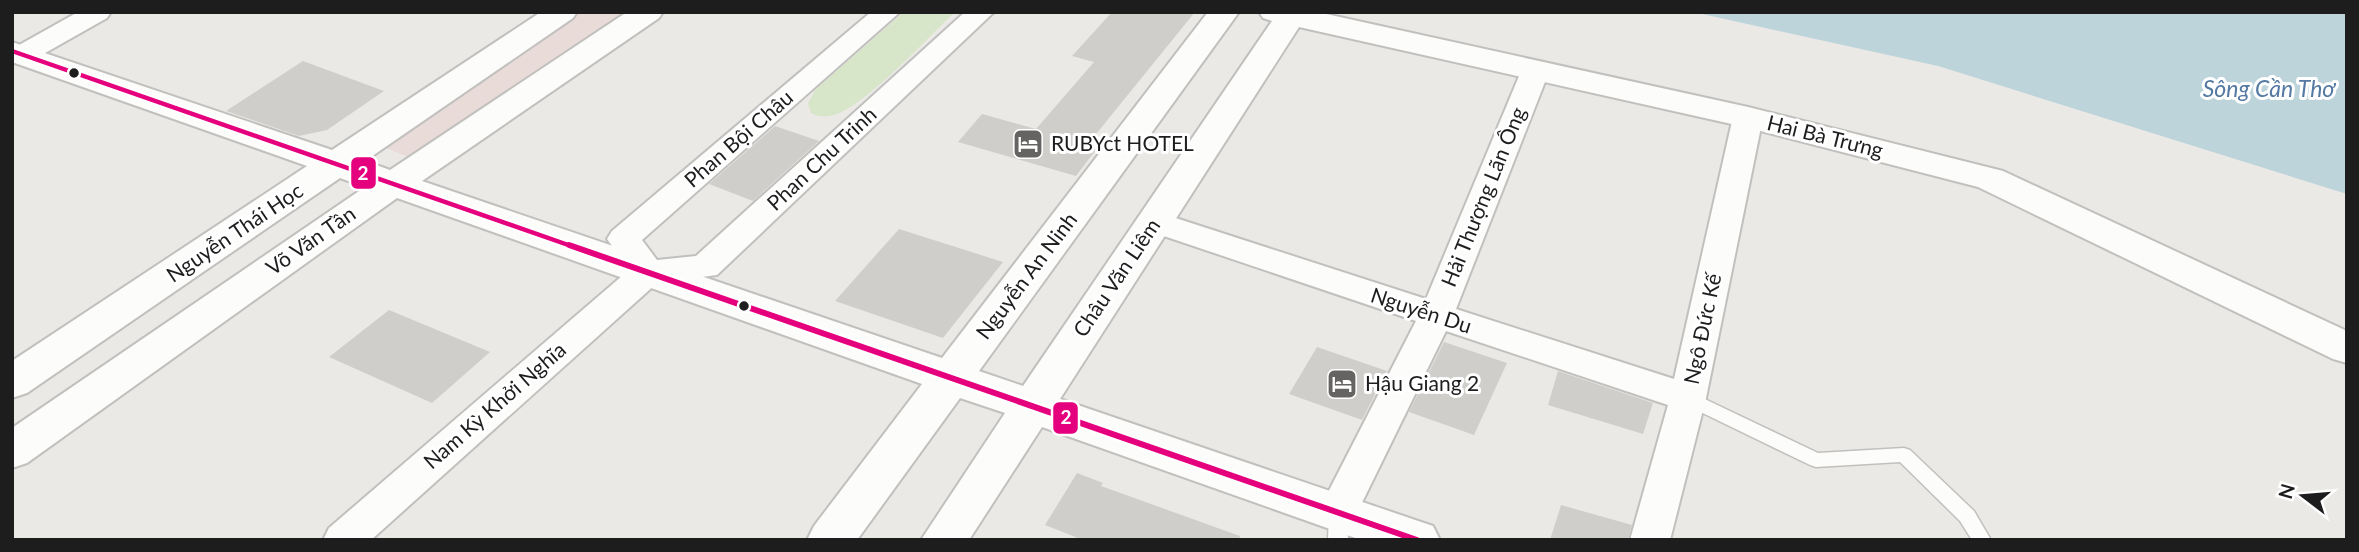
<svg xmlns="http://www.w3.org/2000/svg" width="2359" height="552" viewBox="0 0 2359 552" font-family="Lato,sans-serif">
<rect width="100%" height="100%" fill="#ebe9e6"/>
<path fill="#e8dbd8" d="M570,12H631L413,159L374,143Z"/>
<path fill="#d7e5c8" d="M904,12H955C927,38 869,102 837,114C829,117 819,118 811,113L808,103L816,89Z"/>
<path fill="#bdd4db" d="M1693,12H2347V194L1938,66Z"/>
<path fill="#d0cecb" d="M1112,12H1195L1088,144L1098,147L1076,176L958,142L982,114L1036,129L1094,62L1072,56Z
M303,61L384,91L327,130L299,136L226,111Z
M775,126L819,141L753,201L709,184Z
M899,229L1003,262L943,338L835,301Z
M389,310L490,352L432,403L329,357Z
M1444,342L1507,363L1474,435L1409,412Z
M1317,347L1387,371L1362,420L1289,394Z
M1558,371L1653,403L1643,434L1548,405Z
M1077,473L1103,483L1101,486L1240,536L1239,540H1083L1045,525Z
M1561,505L1632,525L1628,540H1550Z"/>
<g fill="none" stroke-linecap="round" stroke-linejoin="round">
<g stroke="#c1c0be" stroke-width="3">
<path id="service" d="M1688,391L1818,453L1904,448L1910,450L1974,511L1991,540H1972L1960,521L1900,462L1816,467L1810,465L1682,403L1679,398L1682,393Z
M1338,504L1345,507L1347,512L1348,540H1328L1329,512L1331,507Z"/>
</g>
<g stroke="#c1c0be" stroke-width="4">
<path id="minor" d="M78,12H111L107,18L31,61L21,63L12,61V49Z
M871,12H900L642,240L657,260L696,256L965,12H994L717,275L657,283L371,540H323L329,528L629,270L607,239L612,231Z
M1536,61L1546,63L1550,69L1456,309L1674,379L1733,117L1738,111L1748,108L1758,111L1763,117L1706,398L1670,540H1630L1668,405L1446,331L1352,523L1338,528L1324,523L1318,512L1416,321L1143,229L1138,222L1143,215L1154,211L1426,299L1522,69L1526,63Z"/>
</g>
<g stroke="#c1c0be" stroke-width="4">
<path id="tertiary" d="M541,12H577L573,18L365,161L390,170L627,12H663L659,18L422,181L942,358L1208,12H1239L979,371L1023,386L1272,21L1263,18L1259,12H1317L1748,107L2003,171L2347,331V363L2333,359L1978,187L1745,127L1299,27L1060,399L1433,526L1440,540H1361L1042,427L969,540H921L1005,413L960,398L857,540H807L814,526L922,384L397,198L27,463L12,468V428L365,187L340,178L27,393L12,398V361L307,166L12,62V42L332,150Z"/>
</g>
<use href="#service" fill="#fcfcfb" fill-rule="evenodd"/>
<use href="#minor" fill="#fcfcfb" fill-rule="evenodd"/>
<use href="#tertiary" fill="#fcfcfb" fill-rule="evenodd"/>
<g stroke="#fff" stroke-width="9">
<path id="bus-1-far1" d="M12,51L574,247"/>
</g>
<g stroke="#fff" stroke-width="11">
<path id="bus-1" d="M569,245L1417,540"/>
</g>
<use href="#bus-1-far1" stroke="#e5007d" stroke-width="4.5"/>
<use href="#bus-1" stroke="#e5007d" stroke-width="6"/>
</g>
<defs>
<g id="hotel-square" transform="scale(1.575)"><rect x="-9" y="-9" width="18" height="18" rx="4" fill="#656463" stroke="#fff"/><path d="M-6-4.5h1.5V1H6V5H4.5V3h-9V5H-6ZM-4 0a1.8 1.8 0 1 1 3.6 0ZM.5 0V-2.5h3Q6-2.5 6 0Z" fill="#fff"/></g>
</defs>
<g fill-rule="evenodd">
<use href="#hotel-square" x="1028" y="144"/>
<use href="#hotel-square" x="1342" y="384"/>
</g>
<g fill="#1d1d1d" stroke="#fff" stroke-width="2.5">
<circle cx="74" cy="73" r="6"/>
<circle cx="744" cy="306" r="6"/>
</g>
<g text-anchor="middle" stroke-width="6" stroke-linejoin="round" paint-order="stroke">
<g font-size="21" fill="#1d1d1d" stroke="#fff">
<text transform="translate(1825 137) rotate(14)" y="7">Hai Bà Trưng</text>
<text transform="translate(739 139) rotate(-41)" y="7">Phan Bội Châu</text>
<text transform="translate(822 159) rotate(-43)" y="7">Phan Chu Trinh</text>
<text transform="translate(1484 197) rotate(-68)" y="7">Hải Thượng Lãn Ông</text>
<text transform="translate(235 233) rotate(-34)" y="7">Nguyễn Thái Học</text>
<text transform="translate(311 241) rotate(-35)" y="7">Võ Văn Tần</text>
<text transform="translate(1027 276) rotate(-53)" y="7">Nguyễn An Ninh</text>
<text transform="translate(1117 278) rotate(-56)" y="7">Châu Văn Liêm</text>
<text transform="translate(1421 311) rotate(18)" y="7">Nguyễn Du</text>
<text transform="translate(1703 329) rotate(-78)" y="7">Ngô Đức Kế</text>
<text transform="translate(495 406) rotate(-41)" y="7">Nam Kỳ Khởi Nghĩa</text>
</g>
<g font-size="21" fill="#1d1d1d" stroke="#fff" text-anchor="start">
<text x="1051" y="151">RUBYct HOTEL</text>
<text x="1365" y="391">Hậu Giang 2</text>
</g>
<g font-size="23" font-style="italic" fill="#5479a2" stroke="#fff">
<text x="2269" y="97">Sông Cần Thơ</text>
</g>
</g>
<g stroke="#fff" stroke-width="2.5">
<rect x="350" y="156" width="27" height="34" rx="7" fill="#e5007d"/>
<rect x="1052" y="401" width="27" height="34" rx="7" fill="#e5007d"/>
</g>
<g font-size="19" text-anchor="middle" font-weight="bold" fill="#fff">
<text x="363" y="180">2</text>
<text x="1066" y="424">2</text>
</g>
<rect width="2359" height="552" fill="none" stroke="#1d1d1d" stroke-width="28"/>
<g transform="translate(2303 496) rotate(286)" stroke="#ffffff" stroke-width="5" paint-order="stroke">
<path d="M0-5L12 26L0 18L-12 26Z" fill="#1d1d1d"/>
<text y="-10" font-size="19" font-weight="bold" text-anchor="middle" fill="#1d1d1d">N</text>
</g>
</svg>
